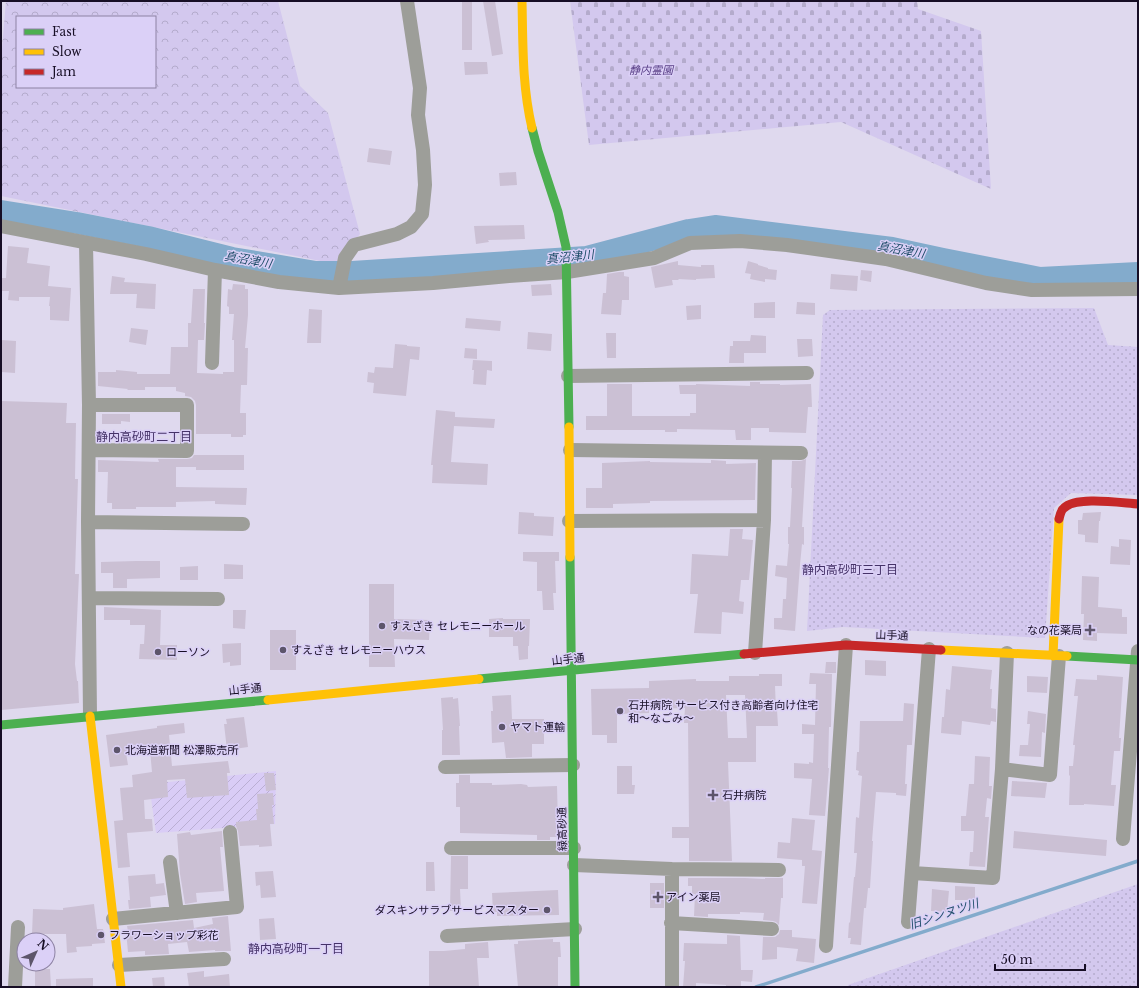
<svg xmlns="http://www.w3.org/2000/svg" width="1139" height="988" viewBox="0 0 1139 988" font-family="'Libre Baskerville','Noto Sans JP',serif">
<defs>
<pattern id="industrial-furrows" width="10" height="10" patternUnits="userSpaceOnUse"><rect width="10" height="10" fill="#d9ccf6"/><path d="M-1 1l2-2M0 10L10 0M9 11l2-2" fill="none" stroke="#baaed3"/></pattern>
<pattern id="grass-dots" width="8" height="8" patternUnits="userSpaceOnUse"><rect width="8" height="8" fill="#d3c8ee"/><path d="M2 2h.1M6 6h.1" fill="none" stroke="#b4abcc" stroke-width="1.8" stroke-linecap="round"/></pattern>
<pattern id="forest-crowns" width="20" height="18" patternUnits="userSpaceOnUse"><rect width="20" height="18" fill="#d3c8ee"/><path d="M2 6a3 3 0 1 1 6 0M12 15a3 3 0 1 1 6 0" fill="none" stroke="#b4abcc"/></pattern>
<pattern id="cemetery-stones" width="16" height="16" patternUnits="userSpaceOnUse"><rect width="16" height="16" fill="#d3c8ee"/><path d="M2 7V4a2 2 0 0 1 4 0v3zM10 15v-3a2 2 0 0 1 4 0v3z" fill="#b4abcc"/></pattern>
</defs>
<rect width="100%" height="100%" fill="#dfd9ee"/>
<path fill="url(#industrial-furrows)" d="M276,771L275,824L156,833L149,784Z"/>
<path fill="url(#grass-dots)" d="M1094,308L1108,345L1138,347V495L1071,493L1054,508L1045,638L843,627L807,631L823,315L830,310Z
M1138,884V987H848V985Z"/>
<path fill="url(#forest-crowns)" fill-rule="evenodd" d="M6,1H278L300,86L328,113L360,234L335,264L1,196V60ZM17,17H155V87H17Z"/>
<path fill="url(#cemetery-stones)" d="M570,1H917L918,9L981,31L991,189L841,122L589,145Z"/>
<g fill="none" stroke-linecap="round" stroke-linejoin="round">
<path stroke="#83abcc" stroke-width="3.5" d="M756,987L1138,861"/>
<path stroke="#83abcc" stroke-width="22" d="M1,211L77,223L148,237L232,258L316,272H352L587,257L689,230L715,226L892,248L943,259L1040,278L1138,273"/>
</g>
<path fill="#cbc0d4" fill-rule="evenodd" d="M462,1H472V50H462Z
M483,1H495L503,54L492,56Z
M464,62H487L488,74L465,75Z
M369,148L392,151L390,165L367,162Z
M516,172L517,185L500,186L499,173Z
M524,225L525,239L488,240L489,242L476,244L474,226Z
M8,246L29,248L27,263L50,266L48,286L71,288L69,321L50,320V306H49L50,297H19V301L8,300L9,291H1V278H6Z
M678,261V265L701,267V265H714L715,278L696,279V280L678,279L679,280H672L673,285L655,288L651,267Z
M748,261L758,264V265L768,268V269L777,270L776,280L765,279V282L750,279L751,274L745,273Z
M861,270L872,271L871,282L860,280Z
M619,272H624V276L629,277V300H622L621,315L601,314L603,293H606L607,274Z
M831,274L858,276L857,291L830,289Z
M112,276L125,278L124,282L156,284L155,309L136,308L137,294H110Z
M233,284L245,285V289H248V315L245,348H248L247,385H241L240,413H246V435H243V437H231V434H196V405L195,401L191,397L185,396V393L176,391V387H145V390H127L128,389L98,386V372H116V370L137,372V374H170L171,347H188V323H191L193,289H205L204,323H205L204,340H198L197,373L223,374V372H234V340H232L234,314H229V307L227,306L228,289L232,290Z
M551,284L552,295L532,296L531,285Z
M775,302V318H754V303Z
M797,302L815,303V315L796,314Z
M701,305V319L687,320L686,306Z
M309,309L322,310L321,343H307Z
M466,318L501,321L500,331L465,328Z
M131,328L148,330L146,345L129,342Z
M528,332L552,334L551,351L527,349Z
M606,333H616V358H607Z
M751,335L766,336V353H744V363H729L730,346H733V341H750Z
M797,339H812L813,356L798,357Z
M1,340L16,341L15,373L1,372Z
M395,344L407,345V346L420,347L419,360L410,359L406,396L373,393L374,383L367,382L368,372L374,373L375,367L393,368Z
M465,348L477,349V359L464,358Z
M473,360L492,361V371L487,370L486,385L473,384L474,370H472Z
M750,382H760V384H780V385L811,384L812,407H808L806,433L769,432V428H751V440H736L735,430L677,429V432H665V430H586V416H607V384H632V416H690V413H696V394H680L679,385H696V384L750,386Z
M1,401L67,403L66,423H76L75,479H78L75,574H79L75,664L77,681H78L79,703L1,710Z
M436,410L455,412V417L495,419L494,428L454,426L451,462L488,464L487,485L432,483L433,465H431Z
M102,414H130V422L121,421V424H102Z
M194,455H244V470H196V467H176V487L247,488L246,505L215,504V501L176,502V507H136V509H112V503H107L108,472H98V460L159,462L158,459H187L192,458Z
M806,459L802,527H804V545L802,544L800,565L795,631L774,629V618H782L783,599H786L787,578L775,576L776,565L787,566L789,544H788V527H790L792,488H791L792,461H801Z
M711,460L726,461V464L756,463L755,500L650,501V503L613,504V508H586V488H602V463L650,461V462L711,463Z
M519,512L534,513V516L554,517L553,536L518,534Z
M1101,512L1100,521H1099L1098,543L1085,542V535L1078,534V520H1082L1083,513Z
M730,529H743L742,539L753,540L749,580H741L739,601L744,602L743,614L722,612L721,634L694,633L698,594H690L692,554L728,556Z
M1119,539L1131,540L1130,565L1110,564L1111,546L1119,547Z
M523,552H559V561H555L556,593H553L554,610H543L542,591H537V562L523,561Z
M136,561H160V578L127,579V588H113V573H101V562Z
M224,564L243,565V579H224Z
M198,566V580H180V567Z
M1082,576L1099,577L1098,607L1122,609V617H1127V634L1097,633V641L1083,640L1084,614H1081Z
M369,584H394V619L430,620L429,640L394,639L395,667H369Z
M104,607L161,610L160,645H177V660L139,659L140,644H144L145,625H130V620H104Z
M233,610H246L245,629L233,628Z
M503,618V619H530L529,646H528V659L519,660L518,646H513V637H489V619Z
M270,630H296V670H270Z
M241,643V665L230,666V662L223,663L222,644Z
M865,660L886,661V676L865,675Z
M826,662H836V673H825Z
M952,666L992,670L990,689H992L991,708L996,709V722L991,721L990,725L962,721L961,735L941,733L942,717H944L946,689L950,690Z
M810,673L832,674L831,727H829L828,768H829L825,816L809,815L812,779L794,778V763L809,764V762L813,763L814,734H802V724L815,725L816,684H809Z
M759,674H782V686H775L776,710H777L778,726H756V762H728L732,861H689V838H672V827H689L688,723H684L685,708L649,709V713L617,714V743H607V735H592L591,689L649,688V681L696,679V681H729V676H759ZM726,695H745L747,738H728Z
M1097,675L1123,677L1119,738H1121L1120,751H1114L1111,785H1116L1114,806L1084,804V805H1069L1070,776L1069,775V766H1073L1075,745H1073L1078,696H1074L1076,679L1097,680Z
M1027,676L1048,677L1047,693L1027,692Z
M511,695L512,719H544V744H532V757L506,758L504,742L492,743L491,711H493L492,696Z
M453,697V699L458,698L460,726H459L460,755H442V730H443L441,698Z
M904,703L914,704L912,745H907L905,784H907L906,796L896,795V793L876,792L872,841H873L870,888H868L866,908H864L861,945L850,944L851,938H848L849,922L850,923L854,877H855L857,853H854L856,817L859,818L862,776L858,775L859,771L856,770L857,752H859L860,721H903Z
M1028,711L1046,714L1045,733L1042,732L1041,757L1019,756L1020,745H1028L1030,724H1027Z
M244,717L248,747L227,750L224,724H227L226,719Z
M184,723L185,733L169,735L172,766L228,761L230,773H227L229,795L187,798L185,779L167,780L168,797L144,800L145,819H152L153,831L127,833L130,867L118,868L114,821L123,820L120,788L133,787L132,775L152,772L150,750L126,753L128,765L110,767L106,735L157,728V726Z
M975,756L990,757L989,786H992L991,799L987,798L985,817H989L985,867L969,866L970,852H973L974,831H961V816H966L969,784H974Z
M617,766H632V785H635L634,794H617Z
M264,773H274L276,790L266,791Z
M459,775H470V783H492V785L521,784L527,785L528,787L557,786L558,823H559L560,837H550V840H537V835L460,833V807H456V783H459Z
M1012,781L1047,783L1045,798L1011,796Z
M273,793L274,805H272L274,824H270L272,846L259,847V845L240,846L238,831L236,826V822L257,820L256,809H258L257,794Z
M792,818L815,820L812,850L822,851L817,904L802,903L805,866H802V860L777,858L778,842L790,843Z
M222,831L223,847H220L224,891L196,893L197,902L185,904L180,874L177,834L190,832L191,835Z
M1014,831L1107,840L1106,856L1013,848Z
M451,856H468V889H460L461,910L450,911Z
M426,862H434L435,891H426Z
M273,871L276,897L261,898L260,885L256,886L255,872Z
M155,874L156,884L164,883L166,895L150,897L151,907L129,909L128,900H130L128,876Z
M688,878H745L765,879V878H783V898H781L779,925L776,922L773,921L763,920L764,913L740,912V914H708V917L694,916L695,894H692V886H688Z
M650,883H664V908H650Z
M955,886L975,887V900H955Z
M932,889L949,891L947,912L931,911Z
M558,890L559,915L497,916V912H493L492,893Z
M94,904L97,929H103L105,943L92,944V946L76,947L77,952L67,953L66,934H32L33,909L63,910V908Z
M228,916L231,951H215V950L189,952L187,942L168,944L169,954L145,955V951L128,952L126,931H128L127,926L193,920L194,928L213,924L212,918Z
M274,918L276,939L260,940L259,919Z
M780,930H792V937L816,939L814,963L796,961L798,949L777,947V959L762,960L763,937H775L779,934Z
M727,935L740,936L741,970H753L752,982L741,981V986H726V985L696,983V987H683L685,961H683L684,943L727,944Z
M553,939V942H560L561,957H558V987H518L514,944H518V941Z
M488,942L489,958H477L479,987H429V951H444L465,949V944Z
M35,969H50L51,987H35Z
M204,971V977L229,974L230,987H189L187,973Z
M164,977L165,987H153L152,978Z
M93,978V987H56V979Z"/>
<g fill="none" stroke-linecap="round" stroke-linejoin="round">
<path stroke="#9d9e99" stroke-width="14" d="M1,226L146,254L215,270L279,282L339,288L433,283L509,276L567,272L654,258L690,243L740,241L787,245L886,259L986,283L1032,290L1138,289
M86,243L89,405L88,522L90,716
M339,288L345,258L354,245L397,234L411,227L422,214L425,185L423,150L418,115L420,88L407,1
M212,363L215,270
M568,376L807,373
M89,450L187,451V405H89
M570,450L801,453
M569,521L764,520L765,453
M88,522L243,524
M89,598L218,599
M755,653L764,520
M445,767L573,765
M1002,769L1050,775L1059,656
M1123,839L1138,651
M451,848H574
M170,862L177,913
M574,865L672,869L779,870
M912,873L993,878L1002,769L1007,653
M113,919L237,907L230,832
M908,922L929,649
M671,923L772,929
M447,936L575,929
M826,946L846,645
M119,965L224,959
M15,987L18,927
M672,987V869"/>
<path stroke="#4caf50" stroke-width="9" d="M532,128L538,151L558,212L566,247L569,427
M570,557L575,987
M1067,656L1138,660
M479,679L744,654
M1,725L268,700"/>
<path stroke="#ffc107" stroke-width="9" d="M522,1C523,44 522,86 532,128
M569,427L570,557
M941,650L1067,656
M1053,656L1059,519
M268,700L479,679
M90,716L121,987"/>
<path stroke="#c62828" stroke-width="9" d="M1059,519C1060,515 1061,510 1064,508C1076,496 1121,503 1138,504
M744,654L846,645L941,650"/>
</g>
<g fill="#5d556b" stroke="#dbd0f7" stroke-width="1.5">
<circle cx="382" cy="626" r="4"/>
<path d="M1088 624h4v4h4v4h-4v4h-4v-4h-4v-4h4z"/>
<circle cx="283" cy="650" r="4"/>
<circle cx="158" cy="652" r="4"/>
<circle cx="620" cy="711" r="4"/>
<circle cx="502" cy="727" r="4"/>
<circle cx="117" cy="750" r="4"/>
<path d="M711 789h4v4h4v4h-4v4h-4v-4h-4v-4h4z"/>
<path d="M656 891h4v4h4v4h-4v4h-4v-4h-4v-4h4z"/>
<circle cx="547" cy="910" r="4"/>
<circle cx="101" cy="935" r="4"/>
</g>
<g text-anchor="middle" stroke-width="3" stroke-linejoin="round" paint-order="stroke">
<g font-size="11" font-style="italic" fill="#5b4188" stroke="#dbd0f7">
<text x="651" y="74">静内霊園</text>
</g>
<g font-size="11" fill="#170e25" stroke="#dbd0f7" text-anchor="start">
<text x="390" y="630">すえざき セレモニーホール</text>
<text x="1082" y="634" text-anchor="end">なの花薬局</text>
<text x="291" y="654">すえざき セレモニーハウス</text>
<text x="166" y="656">ローソン</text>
<text x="628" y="709">石井病院 サービス付き高齢者向け住宅<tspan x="628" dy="13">和～なごみ～</tspan></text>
<text x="510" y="731">ヤマト運輸</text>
<text x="125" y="754">北海道新聞 松澤販売所</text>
<text x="722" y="799">石井病院</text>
<text x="666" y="901">アイン薬局</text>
<text x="539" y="914" text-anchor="end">ダスキンサラブサービスマスター</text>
<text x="109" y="939">フラワーショップ彩花</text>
</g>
<g font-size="11" fill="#170e25" stroke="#dbd0f7">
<text transform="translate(892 635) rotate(2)" y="4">山手通</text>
<text transform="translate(568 659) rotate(-6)" y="4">山手通</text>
<text transform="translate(245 689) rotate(-6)" y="4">山手通</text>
<text transform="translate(562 829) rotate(-91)" y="4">緑高砂通</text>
</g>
<g font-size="12" font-style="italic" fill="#1e4d69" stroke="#dbd0f7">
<text transform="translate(901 250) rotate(10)" y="4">真沼津川</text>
<text transform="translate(570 257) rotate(-6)" y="4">真沼津川</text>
<text transform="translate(248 260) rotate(10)" y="4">真沼津川</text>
<text transform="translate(944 914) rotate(-18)" y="4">旧シンヌツ川</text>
</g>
<g font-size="12" fill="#453268" stroke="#dbd0f7">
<text x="144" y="441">静内高砂町二丁目</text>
<text x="850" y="574">静内高砂町三丁目</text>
<text x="296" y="953">静内高砂町一丁目</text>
</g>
</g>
<rect width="1139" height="988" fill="none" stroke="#170e25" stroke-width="4"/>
<rect x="16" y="16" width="140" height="72" fill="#dbd0f7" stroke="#8d82a3"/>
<rect x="24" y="29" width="20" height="6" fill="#4caf50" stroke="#8d82a3"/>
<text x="52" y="36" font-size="12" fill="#170e25">Fast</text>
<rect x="24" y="49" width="20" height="6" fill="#ffc107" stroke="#8d82a3"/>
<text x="52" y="56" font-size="12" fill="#170e25">Slow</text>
<rect x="24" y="69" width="20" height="6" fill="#c62828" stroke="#8d82a3"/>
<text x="52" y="76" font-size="12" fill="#170e25">Jam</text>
<g transform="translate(36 952) rotate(45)"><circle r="19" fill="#dbd0f7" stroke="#8d82a3"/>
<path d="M0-3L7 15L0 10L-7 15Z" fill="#5d556b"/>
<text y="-6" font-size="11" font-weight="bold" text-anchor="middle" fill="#170e25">N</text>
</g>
<path d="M995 964v6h90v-6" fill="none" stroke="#170e25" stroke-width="2"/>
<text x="1001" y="964" font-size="12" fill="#170e25" stroke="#dbd0f7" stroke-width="3" paint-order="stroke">50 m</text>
</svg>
